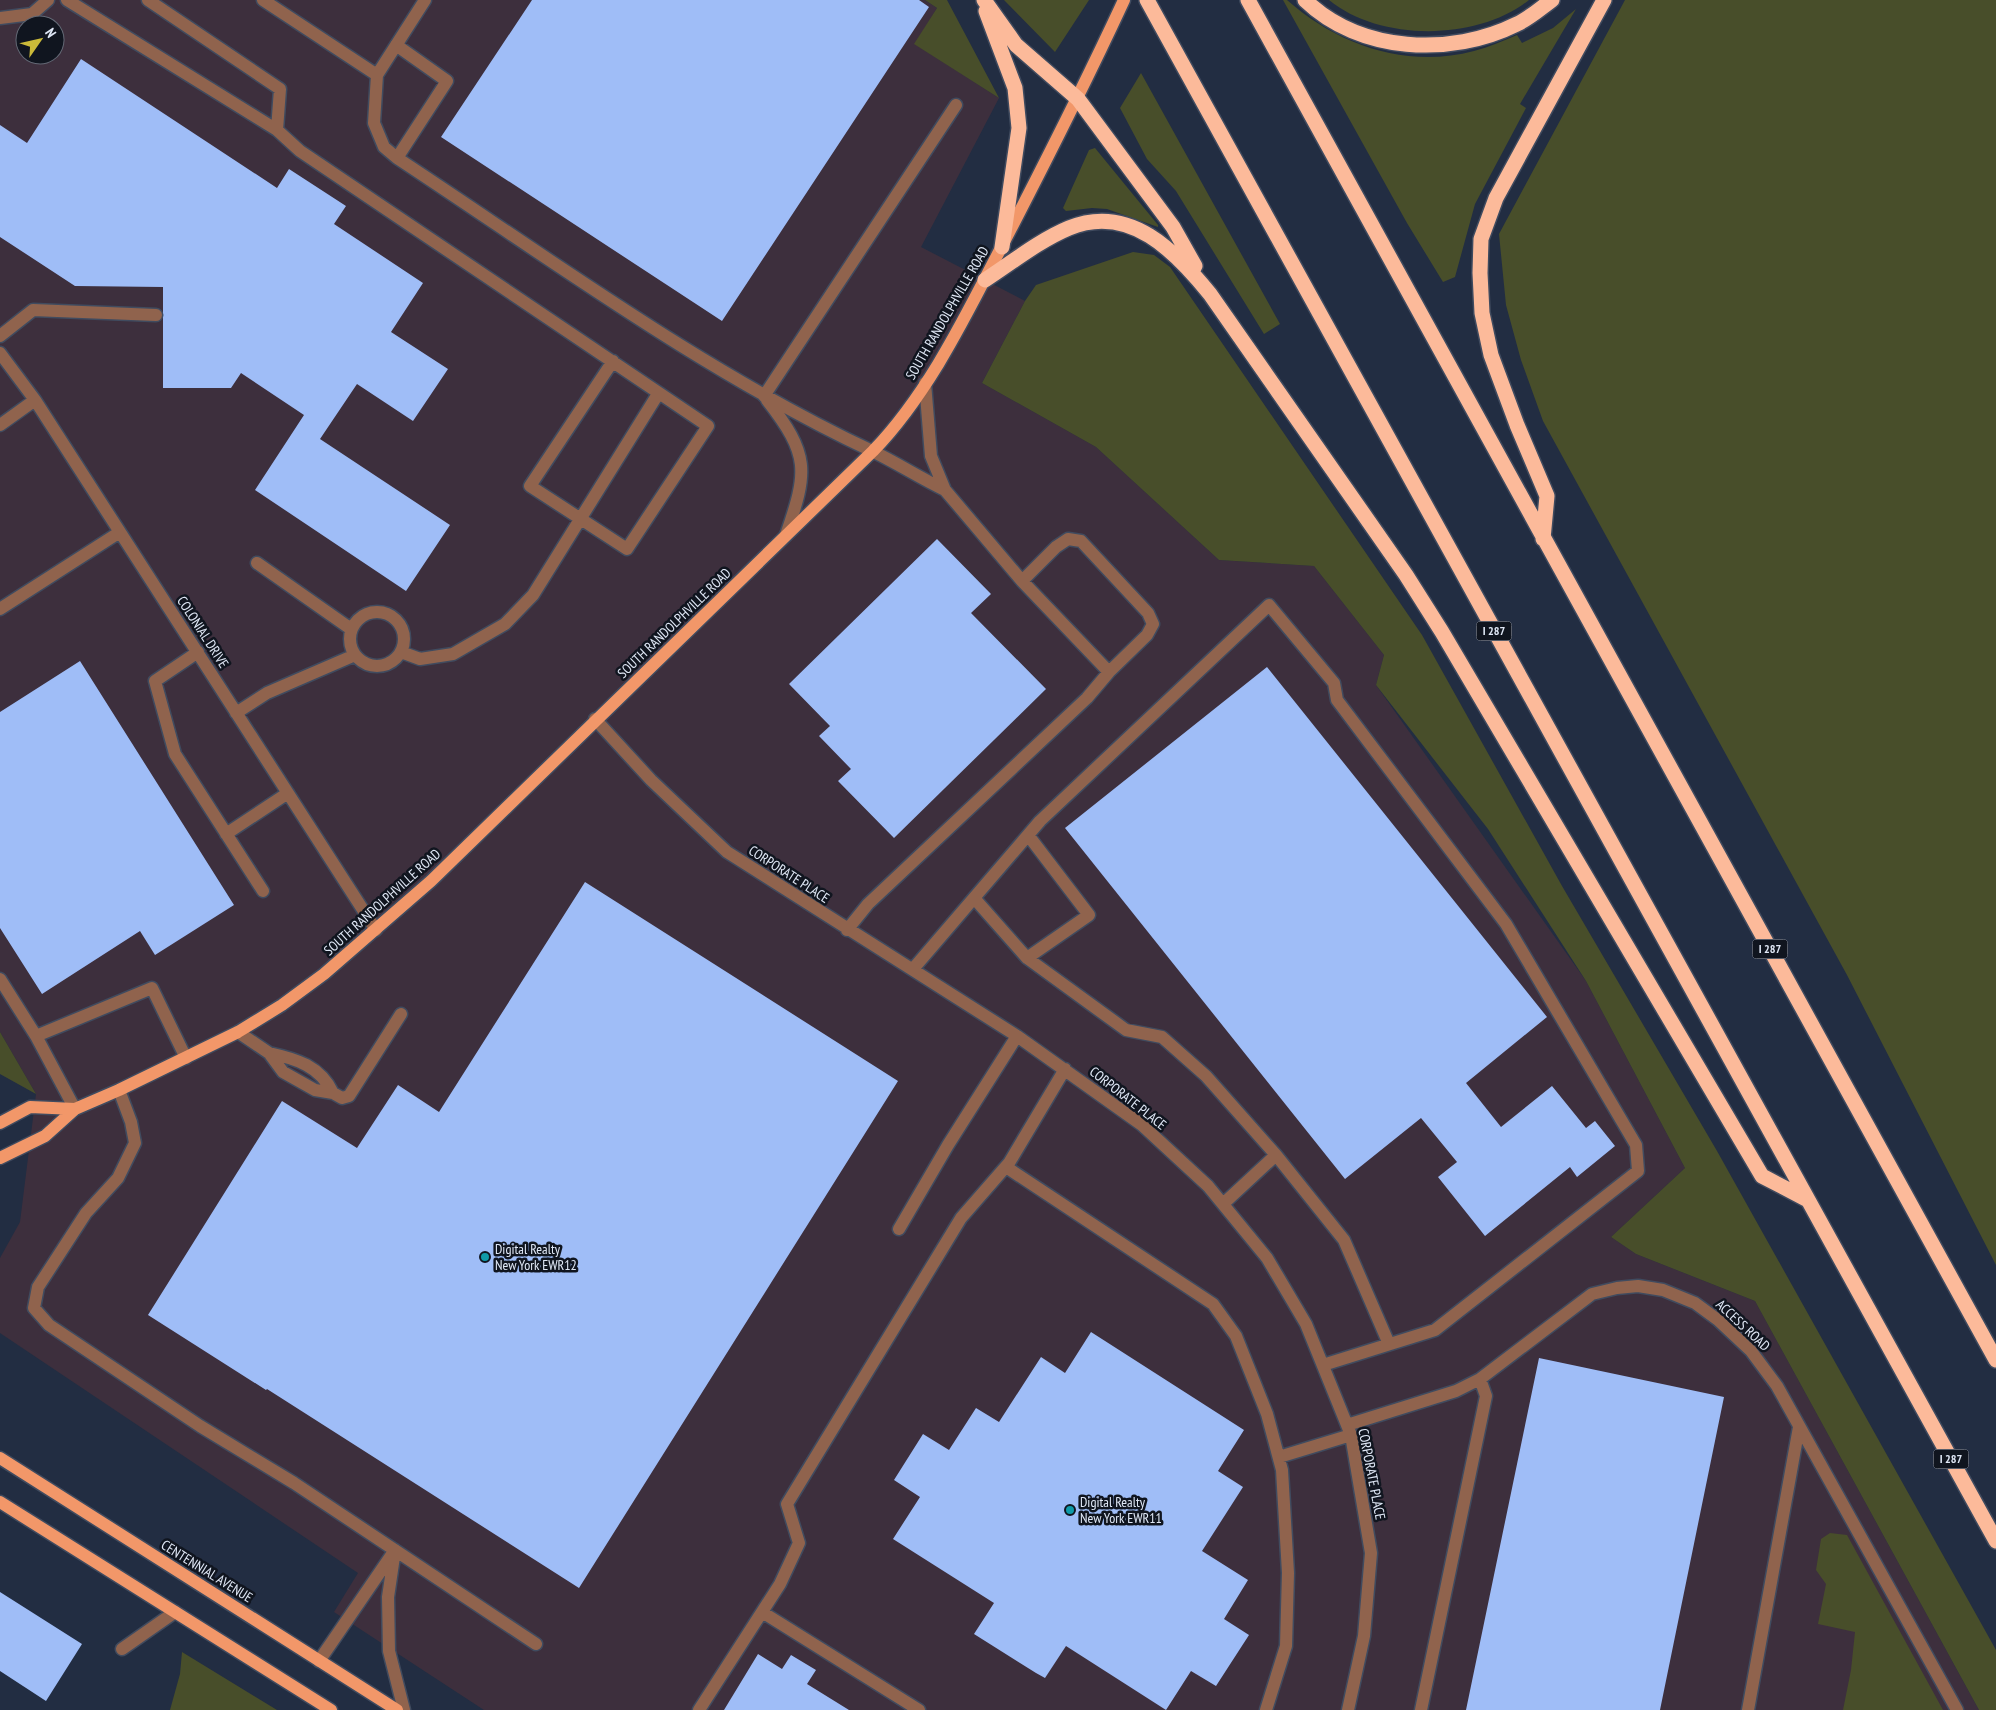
<svg xmlns="http://www.w3.org/2000/svg" width="1996" height="1710" viewBox="0 0 1996 1710" font-family="'PT Sans Narrow',sans-serif">
<rect width="100%" height="100%" fill="#222d42"/>
<path fill="#3d2f3d" fill-rule="evenodd" d="M0,0H925L937,8L915,44L999,98L921,247L1025,301L982,383L1096,447L1219,560L1314,566L1384,655L1376,685L1586,981L1685,1168L1611,1237L1636,1254L1755,1301L1979,1710H484L334,1612L358,1573L0,1333V1258L20,1222L36,1094L0,1032ZM25,25H55V55H25Z"/>
<path fill="#484e2a" d="M925,0H947L999,98L914,44L937,8Z
M1004,0H1089L1055,52Z
M1283,0H1287C1338,45 1406,69 1474,51C1489,47 1503,41 1517,35L1522,43L1553,28L1576,9L1520,104L1526,108L1475,204L1455,277L1443,282L1407,223Z
M1329,0H1529C1478,41 1380,42 1329,0Z
M1625,0H1996V1265L1847,975L1543,421L1521,360L1506,305L1499,234Z
M1141,73L1280,324L1264,334L1176,191L1147,159L1120,108Z
M1095,148L1158,225V227L1107,209L1092,208L1066,211L1063,208L1089,150Z
M1133,252L1154,255L1170,267L1422,635L1562,886L1717,1151L1996,1650V1710H1979L1755,1301L1636,1254L1611,1237L1685,1168L1586,981L1488,829L1376,685L1384,655L1314,566L1219,560L1096,447L982,383L1025,301L1036,285Z
M0,1032L36,1094L0,1074Z
M1830,1533L1847,1535L1943,1710H1843L1851,1670L1855,1632L1818,1624L1826,1584L1816,1570L1821,1539Z
M182,1652L277,1710H170L180,1674Z"/>
<path fill="#9fbdf7" d="M532,0H919L929,7L722,321L441,137Z
M81,59L277,188L289,169L346,206L334,224L423,283L391,332L448,369L413,421L357,384L320,439L450,525L406,591L255,490L304,415L241,373L231,388H163V287L75,286L0,237V125L27,143Z
M937,539L991,594L971,613L1046,689L894,838L838,781L851,769L819,736L830,726L789,684Z
M80,661L234,905L155,955L140,931L42,994L0,928V712Z
M1267,667L1547,1017L1466,1083L1501,1127L1552,1086L1586,1128L1595,1121L1615,1146L1577,1177L1570,1167L1485,1236L1438,1177L1457,1162L1421,1118L1345,1179L1065,828Z
M585,882L898,1081L579,1588L267,1389L266,1390L148,1315L282,1101L357,1148L398,1085L439,1112Z
M1091,1332L1244,1430L1218,1471L1243,1487L1202,1551L1248,1580L1224,1619L1249,1635L1216,1686L1191,1671L1166,1710L1066,1646L1045,1678L1036,1673L974,1634L994,1603L893,1539L920,1497L894,1480L923,1434L949,1450L976,1408L999,1422L1041,1357L1065,1373Z
M1539,1358L1724,1397L1660,1710H1466Z
M0,1592L82,1644L46,1701L0,1671Z
M758,1654L782,1669L791,1655L816,1670L807,1684L849,1710H724Z"/>
<g fill="none" stroke-linecap="round" stroke-linejoin="round">
<g stroke="#404b5f" stroke-width="15">
<path id="minor" d="M67,0L277,130
M148,0L280,89L277,130L300,151L708,426L627,549L530,486L613,361
M263,0L377,75
M425,0L377,75L374,123L384,147L397,158C552,260 704,372 872,451C897,463 920,478 945,490
M0,18L32,14L48,0
M396,45L447,81L397,158
M0,336L33,310L156,315
M0,353L35,400L376,930
M764,396L956,105
M767,400C810,455 808,471 786,535
M0,425L35,400
M257,563L351,629
M1022,581L1056,547L1068,539L1081,541L1148,613L1153,624L1147,635L1109,672
M0,609L120,532
M350 639a27 27 0 1 1 54 0a27 27 0 1 1-54 0Z
M198,652L155,681L175,754L263,891
M401,652L420,659L453,654L505,624L533,595L658,394
M236,713L267,693L355,655
M595,719L651,780L727,852L1017,1036L1142,1125L1208,1186L1267,1258L1306,1324L1351,1435L1371,1553L1364,1636L1348,1710
M226,834L288,793
M974,898L1027,958L1126,1030L1162,1037L1206,1076L1276,1155L1344,1240L1389,1344
M847,930L868,904L1087,698L1109,672L1022,581L945,490L931,456L925,383
M1027,958L1089,915L1028,835
M913,969L1040,821L1269,605L1334,683L1337,700L1506,924L1636,1145L1638,1171L1435,1330L1323,1365
M0,979L36,1036L75,1109
M238,1032L269,1053L283,1072L315,1090L333,1093C320,1066 297,1059 269,1053
M36,1036L152,988L186,1058
M119,1090L131,1122L135,1143L118,1178L86,1213L38,1287L34,1308L49,1325L200,1426L294,1483L536,1644
M333,1093L342,1098L349,1096L401,1014
M1006,1167L1213,1304L1236,1336L1267,1414L1282,1470L1288,1573L1286,1646L1266,1710
M1223,1204L1276,1155
M899,1229L948,1145L1017,1036
M1347,1425L1456,1391L1480,1379L1592,1294L1617,1288L1638,1286L1663,1290L1695,1303L1718,1320L1751,1351L1777,1386L1957,1710
M1279,1457L1351,1435
M395,1550L388,1597L389,1651L404,1710
M762,1612L919,1710
M122,1649L175,1612
M319,1661L393,1553
M699,1710L780,1584L799,1543L787,1504L961,1218L1009,1163L1065,1069
M1421,1710L1486,1396L1480,1379
M1748,1710L1799,1427"/>
</g>
<g stroke="#404b5f" stroke-width="15">
<path id="major" d="M0,1123L30,1107L75,1109
M0,1158L45,1136L75,1109L119,1090L238,1032L282,1005L324,974L431,881L873,451C929,393 966,315 1003,244C1045,163 1086,82 1124,0
M0,1458L397,1710
M0,1502L331,1710"/>
</g>
<g stroke="#404b5f" stroke-width="18">
<path id="highway" d="M984,0L1016,45L1078,99L1173,227L1195,266
M1147,0L1996,1541
M1248,0L1996,1360
M1305,0C1360,53 1451,57 1517,24C1530,18 1541,8 1552,0
M986,11L1015,88L1019,128L1002,247
M985,280C1011,263 1040,240 1069,228C1130,203 1176,252 1210,294L1406,575L1442,632L1762,1176L1808,1200
M1543,539L1547,496L1517,425L1491,355L1482,313L1480,273L1481,239L1496,198L1604,0"/>
</g>
<use href="#minor" stroke="#90634d" stroke-width="12"/>
<use href="#major" stroke="#f29769" stroke-width="12"/>
<use href="#highway" stroke="#fcba9a" stroke-width="15"/>
</g>
<g fill="#0f9aa8" stroke="#10151f" stroke-width="2">
<circle cx="485" cy="1257" r="5"/>
<circle cx="1070" cy="1510" r="5"/>
</g>
<g text-anchor="middle" stroke-width="5" stroke-linejoin="round" paint-order="stroke">
<g fill="#10151f" stroke="#a2a9b6" stroke-width="1">
<rect x="1476.5" y="621.5" width="35" height="19" rx="4"/>
<rect x="1752.5" y="939.5" width="35" height="19" rx="4"/>
<rect x="1933.5" y="1449.5" width="35" height="19" rx="4"/>
</g>
<g font-size="12" font-weight="bold" fill="#e0e8f6">
<text x="1494" y="635">I 287</text>
<text x="1770" y="953">I 287</text>
<text x="1951" y="1463">I 287</text>
</g>
<g font-size="14" fill="#e0e8f6" stroke="#10151f">
<text transform="translate(947 313) rotate(-60)" y="5">SOUTH RANDOLPHVILLE ROAD</text>
<text transform="translate(674 623) rotate(-44)" y="5">SOUTH RANDOLPHVILLE ROAD</text>
<text transform="translate(203 632) rotate(57)" y="5">COLONIAL DRIVE</text>
<text transform="translate(789 874) rotate(33)" y="5">CORPORATE PLACE</text>
<text transform="translate(382 902) rotate(-42)" y="5">SOUTH RANDOLPHVILLE ROAD</text>
<text transform="translate(1128 1098) rotate(38)" y="5">CORPORATE PLACE</text>
<text transform="translate(1743 1325) rotate(43)" y="5">ACCESS ROAD</text>
<text transform="translate(1372 1474) rotate(79)" y="5">CORPORATE PLACE</text>
<text transform="translate(207 1571) rotate(32)" y="5">CENTENNIAL AVENUE</text>
</g>
<g font-size="14" fill="#e0e8f6" stroke="#10151f" text-anchor="start">
<text x="495" y="1254">Digital Realty<tspan x="495" dy="16">New York EWR12</tspan></text>
<text x="1080" y="1507">Digital Realty<tspan x="1080" dy="16">New York EWR11</tspan></text>
</g>
</g>
<g transform="translate(40 40) rotate(56)"><circle r="24" fill="#10151f" stroke="#636975"/>
<path d="M0-4L9 19L0 12L-9 19Z" fill="#cbba39"/>
<text y="-8" font-size="14" font-weight="bold" text-anchor="middle" fill="#e0e8f6">N</text>
</g>
</svg>
